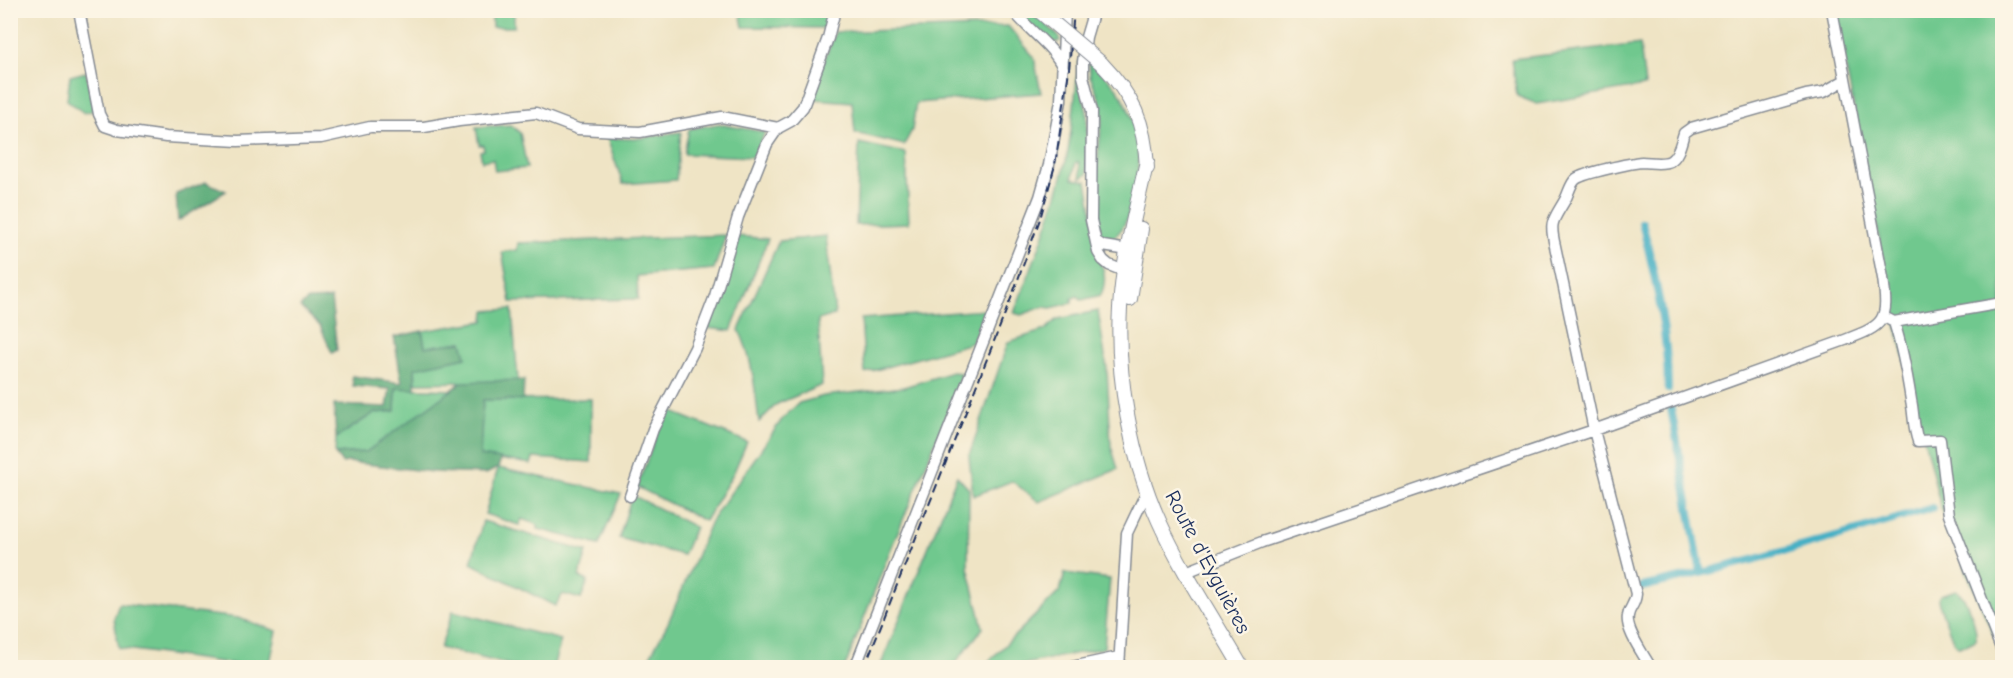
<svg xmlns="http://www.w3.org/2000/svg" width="2013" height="678" viewBox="0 0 2013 678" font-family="'Comic Neue',sans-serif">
<rect width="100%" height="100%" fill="#fcf5e5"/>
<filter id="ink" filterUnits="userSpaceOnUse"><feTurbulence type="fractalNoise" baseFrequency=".0167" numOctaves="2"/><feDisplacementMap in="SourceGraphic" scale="12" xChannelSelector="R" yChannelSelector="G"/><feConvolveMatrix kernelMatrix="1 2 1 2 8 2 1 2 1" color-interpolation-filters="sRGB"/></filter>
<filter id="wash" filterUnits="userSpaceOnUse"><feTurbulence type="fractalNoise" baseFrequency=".008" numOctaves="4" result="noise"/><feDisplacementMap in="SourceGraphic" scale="24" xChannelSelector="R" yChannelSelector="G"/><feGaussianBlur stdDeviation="1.35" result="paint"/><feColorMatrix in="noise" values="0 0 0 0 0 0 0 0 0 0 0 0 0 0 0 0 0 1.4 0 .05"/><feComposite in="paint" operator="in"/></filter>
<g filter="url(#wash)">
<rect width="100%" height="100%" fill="#efe4c5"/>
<path fill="#70c88e" stroke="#467c76" stroke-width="1.5" d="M492,11H514V27H492Z
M740,11H830L824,28L743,27Z
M1016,11H1033L1059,37L1060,41L1050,44Z
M1835,11H2002V655L1943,516L1894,315Z
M1008,26L1034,57L1041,93L916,103L912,130L904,145L855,133L852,102L814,99L810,96L835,32Z
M1640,44L1645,86L1537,104L1517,96L1512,59Z
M1079,59L1080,85L1087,112V174L1081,178L1079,162H1076L1072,179L1087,181L1101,264C1106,274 1105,285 1101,295L1082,300L1078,296L1072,298V303L1051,308L1043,307L1021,315L1014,313C1034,260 1057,207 1068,151C1073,120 1076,90 1079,59Z
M1089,60C1098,69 1110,79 1118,90C1141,125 1143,162 1132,201C1129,215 1124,232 1110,240L1101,238L1099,231L1096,175L1102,118L1100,100L1090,76Z
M86,72L95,110L84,113L67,100L70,76Z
M718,124L765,132L754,157L684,154L689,129Z
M511,125L520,133L527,168L495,171L493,159L482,161L480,151L484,150L483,145H479L476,127Z
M681,132L676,180L623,184L607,138L634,139Z
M859,143L906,153L909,223L856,225Z
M726,235L714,269L637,276L638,299L511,302L502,252L517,250L518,243Z
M736,236L768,239L731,331L708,328Z
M826,236L835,315L818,320L822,385L777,404L759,422C755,390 753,359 739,330L779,241Z
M512,309L518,381L416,383L415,368L466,357L462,342L425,347L422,331L484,321L485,311Z
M985,310L972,343L865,373L861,319Z
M1098,311L1107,369L1111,446L1118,469L1039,502L1012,481L973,496L969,456L1008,342L1045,330L1058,319Z
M952,372L962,373L956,392L890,551L845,667H646L648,660L668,623L711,521L783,418L799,403L824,396L904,387Z
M396,388L452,390L366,452L335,454L336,438L374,413L395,411Z
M591,399V462L533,458L531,464L479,456L483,400Z
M670,411L747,442L734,472L705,521L637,487L658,431Z
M498,468L621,494L599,545L538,529V525L522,519L519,525L485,514Z
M957,476L969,489L968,567L983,628L952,667H880Z
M632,495L695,527L683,555L619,538Z
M483,521L587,552L579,577L588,581L581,599L563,594L555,606L471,563Z
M1065,573L1110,579L1104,648L1010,667H987L986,664L1060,591Z
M1956,590C1966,595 1978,629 1976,640L1966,645L1958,646L1954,643L1939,604L1938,599L1940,595Z
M119,604L238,618L277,631L269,667H257L119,648L114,618Z
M453,611L561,640L553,667H519L440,648Z"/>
<path fill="#5cac79" stroke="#3c6e6c" stroke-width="1.5" d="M206,182L226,191L178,221L176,194Z
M331,299L337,350L332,353L320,326L300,307L308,300Z
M422,331L425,347L462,342L466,357L415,368V389L396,388L395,411L374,413L336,438L334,405L387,407L390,389L353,386L352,376L402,383L394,337Z
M524,380L523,400H483L480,456L501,459L498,468L486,474L433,472L348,462L342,463L335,454L366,452L452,390L461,382Z"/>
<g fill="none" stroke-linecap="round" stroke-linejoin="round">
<path stroke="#47b0c5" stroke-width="8" d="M1642,222C1655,277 1668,332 1668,389
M1671,409L1701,573
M1642,587C1740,565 1836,538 1932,508"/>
</g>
</g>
<g filter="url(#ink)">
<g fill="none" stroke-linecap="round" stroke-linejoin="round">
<g stroke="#858a92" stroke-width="13">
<path id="minor" d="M79,10L99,114L105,126L117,130L166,137L238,141L321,138L370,127H424L459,121L536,113L578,129L640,132L722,117L778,128L791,121L803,107L828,38L835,10
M1013,10C1028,31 1053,45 1063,68
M1094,10L1086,37L1083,62V76L1092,111L1091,220L1098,252L1103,260L1109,265L1124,271
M1097,242L1103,246L1128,250L1130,256
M1888,319L1894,322L2002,303
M1894,322C1902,347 1907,374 1911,400C1914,414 1913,427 1918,441L1940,440L1949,515L2002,651
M630,496L653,429L695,348L715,296L738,217L767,144L778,128
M1186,572L1262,542L1594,430L1845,340C1885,325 1889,321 1883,278L1832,10
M855,668L1040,197L1049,165L1061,101L1065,11
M1067,668L1119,657
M1119,668L1127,533L1147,491
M1651,668C1644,655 1625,630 1628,616C1629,607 1635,606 1636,594L1594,430L1555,246C1549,221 1553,221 1565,200C1569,193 1570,184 1576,179C1584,173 1631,163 1642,162C1650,162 1662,165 1670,161C1679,156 1681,142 1684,133L1691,128L1806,95L1824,92L1845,80"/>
</g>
<g stroke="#858a92" stroke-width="16">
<path id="major" d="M1101,63C1133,96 1145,123 1147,168
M1147,161C1136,209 1123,258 1120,308C1116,376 1131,459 1159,521C1182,572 1214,619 1242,668
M1130,299L1141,229"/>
</g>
<use href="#minor" stroke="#fff" stroke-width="10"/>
<use href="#major" stroke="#fff" stroke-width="14"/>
<path stroke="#1b2f5e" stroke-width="2" stroke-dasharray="9 4.5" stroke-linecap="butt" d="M864,668L1012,296L1040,219L1055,165L1069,70L1074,10"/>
<g stroke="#858a92" stroke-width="16" stroke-linecap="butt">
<path id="major-bridge" d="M1038,10L1101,63"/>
</g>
<use href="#major-bridge" stroke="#fff" stroke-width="14"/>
</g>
</g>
<g text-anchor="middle" stroke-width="5" stroke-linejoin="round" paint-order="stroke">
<g font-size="21" fill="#1b2f5e" stroke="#fcf5e5">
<text transform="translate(1208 562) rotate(62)" y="7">Route d'Eyguières</text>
</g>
</g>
<rect width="2013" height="678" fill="none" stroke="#fcf5e5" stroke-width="36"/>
</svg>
